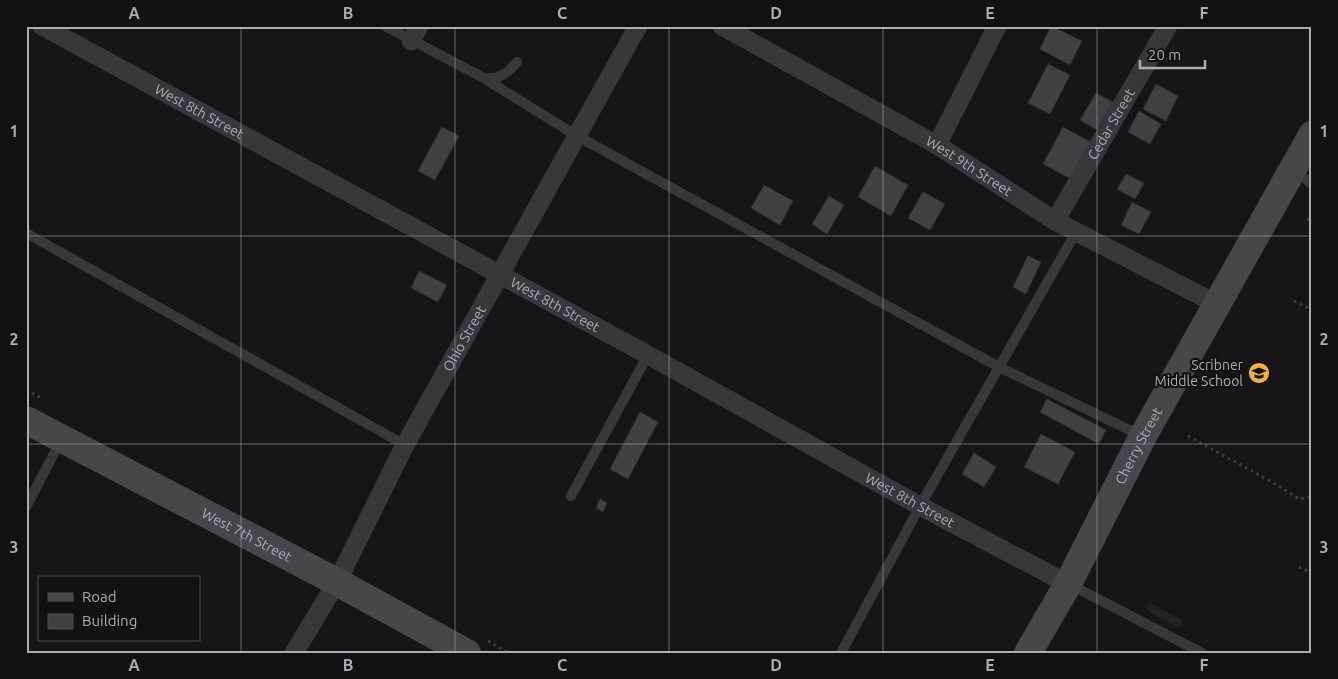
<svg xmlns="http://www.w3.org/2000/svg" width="1338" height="679" viewBox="0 0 1338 679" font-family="Ubuntu,sans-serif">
<rect width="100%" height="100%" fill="#161618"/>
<path fill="#1e261f" d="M1150,604H1153L1181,620L1182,625L1177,627L1148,611L1146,608Z"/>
<path fill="#404145" stroke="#303034" d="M1051,26L1082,41L1070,65L1040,49Z
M1048,64L1070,75L1050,114L1028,103Z
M1156,84L1178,96L1166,121L1143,109Z
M1096,93L1113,102L1097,130L1080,120Z
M1139,111L1161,124L1150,144L1128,132Z
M442,127L459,136L435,180L418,171Z
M1063,127L1091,142L1071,179L1043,164Z
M875,166L908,185L891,216L858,197Z
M1126,174L1144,183L1135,199L1117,189Z
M764,185L793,201L780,225L751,208Z
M923,192L945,204L930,230L908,218Z
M829,196L844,205L827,234L812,224Z
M1132,202L1151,212L1139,234L1121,225Z
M1028,256L1041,262L1026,294L1013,287Z
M419,271L447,285L438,302L411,288Z
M1047,399L1106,430L1099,444L1040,412Z
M640,412L658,422L628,479L610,469Z
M1041,434L1075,452L1058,484L1024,467Z
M974,453L996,467L984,487L962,474Z
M600,499L607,503L603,512L596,508Z"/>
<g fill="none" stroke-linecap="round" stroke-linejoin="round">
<path stroke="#3d3f44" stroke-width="3" stroke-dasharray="2.5 4" stroke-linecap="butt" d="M1307,219L1312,222
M1294,301L1312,310
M26,390L41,398
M1188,436L1272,482L1299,499L1312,497
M1299,567L1312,573
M488,641L509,653"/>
<path stroke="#37383d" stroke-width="10" d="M385,26L482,77L577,136L999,367L1142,436
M483,78C498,80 507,74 517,62
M1293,170L1312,184
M26,233L405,445
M571,496L648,355
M26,507L61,440
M1069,584L1202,653
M841,653L920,506L1076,232"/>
<g stroke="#37383d" stroke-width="19">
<path id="s1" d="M42,26L648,355L920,506L1068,584"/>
<path id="s2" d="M722,26L937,145L1055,221L1217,304"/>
<path d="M411,41L419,26"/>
<path d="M937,145L997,26"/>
<path id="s3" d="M1055,221L1168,26"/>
<path id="s4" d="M294,653L337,582L405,445L638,26"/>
</g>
<g stroke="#45474d" stroke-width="28">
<path id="s5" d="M26,420L337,582L467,653"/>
<path id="s6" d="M1028,653L1068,584L1143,436L1312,135"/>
</g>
</g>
<path fill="none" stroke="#a8adb8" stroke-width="1" stroke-opacity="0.55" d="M241,26V653M455,26V653M669,26V653M883,26V653M1097,26V653M26,236H1312M26,444H1312"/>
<defs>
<g id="school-disc" transform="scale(1.125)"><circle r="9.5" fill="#f2b134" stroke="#111113"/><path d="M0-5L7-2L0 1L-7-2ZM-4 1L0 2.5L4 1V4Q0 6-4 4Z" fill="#111"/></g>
</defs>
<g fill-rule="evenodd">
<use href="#school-disc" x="1259" y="373"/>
</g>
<g text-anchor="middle" stroke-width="4.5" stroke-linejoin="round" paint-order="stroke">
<g font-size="14" fill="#a8adb8" stroke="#111113">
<text dy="5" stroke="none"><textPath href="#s1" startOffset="179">West 8th Street</textPath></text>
<text dy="5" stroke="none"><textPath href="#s3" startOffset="112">Cedar Street</textPath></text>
<text dy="5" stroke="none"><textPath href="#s2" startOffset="284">West 9th Street</textPath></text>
<text dy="5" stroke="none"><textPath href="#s1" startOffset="584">West 8th Street</textPath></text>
<text dy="5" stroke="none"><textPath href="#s4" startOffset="358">Ohio Street</textPath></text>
<text dy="5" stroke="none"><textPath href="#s6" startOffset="235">Cherry Street</textPath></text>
<text dy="5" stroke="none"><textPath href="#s1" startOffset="989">West 8th Street</textPath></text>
<text dy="5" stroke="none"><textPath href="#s5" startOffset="249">West 7th Street</textPath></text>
</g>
<g font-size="14" fill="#a8adb8" stroke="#111113" text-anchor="end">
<text x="1243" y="370">Scribner<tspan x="1243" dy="16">Middle School</tspan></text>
</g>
</g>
<rect width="1338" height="679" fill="none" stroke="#111113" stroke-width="55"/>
<rect x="38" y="576" width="162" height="65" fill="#111113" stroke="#4d4f55"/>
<rect x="48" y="593" width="25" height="8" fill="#45474d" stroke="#4d4f55"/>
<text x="82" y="602" font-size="15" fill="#a8adb8">Road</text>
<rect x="48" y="614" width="25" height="15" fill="#404145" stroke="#4d4f55"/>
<text x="82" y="626" font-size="15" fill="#a8adb8">Building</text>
<path d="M1140 60v8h65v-8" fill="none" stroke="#a8adb8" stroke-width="2.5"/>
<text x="1148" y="60" font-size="15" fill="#a8adb8" stroke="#111113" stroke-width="4" paint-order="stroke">20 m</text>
<rect x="28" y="28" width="1282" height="624" fill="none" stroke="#a8adb8" stroke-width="2"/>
<g font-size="16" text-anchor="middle" font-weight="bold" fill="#a8adb8">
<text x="134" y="19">A</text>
<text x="348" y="19">B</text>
<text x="562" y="19">C</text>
<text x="776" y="19">D</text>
<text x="990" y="19">E</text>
<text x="1204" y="19">F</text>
<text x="14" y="137">1</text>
<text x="1324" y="137">1</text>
<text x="14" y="345">2</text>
<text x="1324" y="345">2</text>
<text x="14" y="553">3</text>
<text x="1324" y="553">3</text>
<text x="134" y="671">A</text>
<text x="348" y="671">B</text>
<text x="562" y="671">C</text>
<text x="776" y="671">D</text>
<text x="990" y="671">E</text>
<text x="1204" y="671">F</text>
</g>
</svg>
